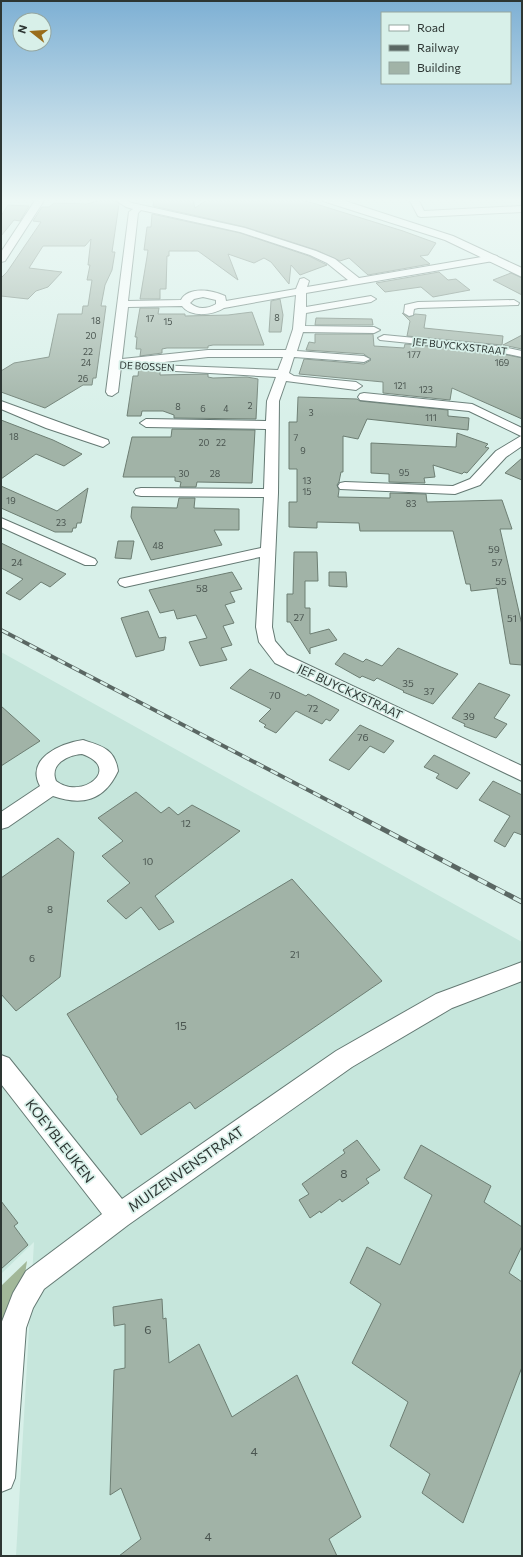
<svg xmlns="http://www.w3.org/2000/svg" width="523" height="1557" viewBox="0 0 523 1557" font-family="Commissioner,sans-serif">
<rect width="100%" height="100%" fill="#d8f0e9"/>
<path fill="#c6e6dc" d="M1,652L522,942V1556H16L34,1242L1,1274Z"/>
<path fill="#a2b899" d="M27,1261L1,1429V1286Z"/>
<path fill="#a1b3a7" stroke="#6d7e73" d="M104,199H113L119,204L112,252H115L112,270L105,285L101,306H106L96,378H93L92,385H83L45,408L1,392V371L14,363L49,357L58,314H82L83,306H88L92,280H87L90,265H88L91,239L85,246H43L29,268L62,272L48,287L36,291L28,299L1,296V278L7,272L41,222L33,221L42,207H49L54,203L87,204Z
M154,199H193L195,208L208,199H300L403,231L436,243L428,255L420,256L430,264L368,275L349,258L340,261L316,250L245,227L153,206Z
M8,205L29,206L20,221L14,220L1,236V216Z
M152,214L240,233L309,256L327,265L300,275L291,265L289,284L271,262L264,258L254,263L228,254L238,280L198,251H169V256H167L166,289H160V299H140L147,257L148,250H144L147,227H151Z
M439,272L448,280L456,279L470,290L433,297L421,287L385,292L376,283Z
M511,273L522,278V295L493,280Z
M280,299L283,315L281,332H269L271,301Z
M140,308H159L158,314H185V316L228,315L252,312L264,345H213L208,346V348H167L162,349V353L140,356L141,349H136L137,337H135Z
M402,313L409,317L415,314L426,315L424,328L503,336L502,345L407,336L410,321Z
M316,318L372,319L373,325H315Z
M315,334H373L374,346L404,348L405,344L498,353L522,358V419L452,388L450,400L383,393V382L299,374L304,359L364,364L371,360L364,354L306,350L309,342L315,343Z
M522,335V349L503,345Z
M153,365L152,368L160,372V375L208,374V377L213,378L247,377L258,379L256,419L174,418V415L163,411H142L141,416H127L133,376H138L139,366Z
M298,397L357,399L360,401L448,410V416L469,418L468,430L367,419L358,439L343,436V472H341L339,482L337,485L339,490L338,497L390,498V493L426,494L427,502L502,500L512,529H500L522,625V665L510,664L497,588L471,591L470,584H466L453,531H360L359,523L317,522V528L289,527V502H297V469H289V422H297Z
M1,420L53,440L82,454L64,466L36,454L1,479Z
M172,429L255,430L252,483L197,482L196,487H180L181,482L175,481V477H123L132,437H171Z
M457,433L488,444L485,447L489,448L467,473L464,472L462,474L433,465L435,477L424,478L425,483L389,482V474L371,473V443L456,447Z
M522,458V480L505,473Z
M1,486L57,511L88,488L81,523H77L76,528H73L72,532H55L1,508Z
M179,498H195L194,508L239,509V530H214L222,545L151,560L131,517L132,507L177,508Z
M118,541H134L131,559L115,558Z
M1,543L28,556L66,574L50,587L41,582L20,600L6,593L23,579L1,568Z
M294,552H317L318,581H305V608H310V634L329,629L337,640L310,648V654L290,622H287V594H293Z
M232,572L242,589L230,592L235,602L225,605L234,623L223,626L232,645L221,648L227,660L200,666L189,642L207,638L196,615L177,619L174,610L160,613L149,590Z
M329,572H346L347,587L329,586Z
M148,611L159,638L166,637L164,650L136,657L121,618Z
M398,648L441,667L458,674L433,704L403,692L404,691L377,678L374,681L362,676L360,678L335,664L344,653L363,662L366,659L382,666Z
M250,669L306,696L308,694L339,710L330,721L326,719L322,724L296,711L276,733L264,727L266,725L259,721L271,709L230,688Z
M479,683L510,695L494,718L507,724L496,738L464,726L465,724L452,718Z
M1,706L40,741L1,766Z
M360,725L394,741L384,753L370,746L349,770L329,760Z
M434,755L470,773L457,789L436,778L439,774L424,767Z
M493,781L522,795V835L514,832L505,847L494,841L510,816L479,800Z
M136,792L161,813L169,807L178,815L192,805L240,831L155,896L174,922L159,930L141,907L126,919L107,901L130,883L102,856L123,841L98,818Z
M58,838L74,852L60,977L16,1011L1,994V878Z
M292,879L382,981L195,1109L190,1102L141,1135L117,1099L118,1097L67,1014Z
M357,1140L380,1170L366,1179L369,1183L342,1202L340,1199L321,1213L320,1211L310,1218L299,1200L309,1194L302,1184L345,1153L343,1150Z
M421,1145L491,1186L484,1202L522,1227V1246L509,1273L522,1282V1367L463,1523L422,1493L430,1474L390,1446L408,1402L352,1363L381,1304L350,1283L367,1247L400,1265L432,1195L404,1178Z
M1,1201L18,1223L14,1226L28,1245L1,1269Z
M162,1299L163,1319L166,1318L169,1363L199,1344L232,1417L297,1375L361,1517L329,1539L337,1556H119L141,1539L121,1488L110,1495L114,1370L125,1368V1324L114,1326L113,1307Z"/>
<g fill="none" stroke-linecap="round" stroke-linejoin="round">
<g stroke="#647973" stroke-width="2">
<path id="street" d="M36,199H45L5,261L1,262V252Z
M114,199H125L132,203L245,228L316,251L335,259L359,278L493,255L497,256L498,258L497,260L493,261L306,293V307L371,296L376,299L371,302L306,313L305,326L374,327L380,330L374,333L303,332L297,351L364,356L370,359L364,362L294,357L289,373L294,376L356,382L362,386L356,390L286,381L279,401L278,493L272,627L275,641L287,655L522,766V781L275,663L259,642L256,627L260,557L125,587L120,585L118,582L120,579L261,548L264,497L141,496L136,495L134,492L136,489L141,488L264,489L266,429L146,427L140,423L146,419L266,421L267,401L276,377L159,370L155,369L153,367L155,365L278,370L283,357H208L121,367L118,392L112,396L108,395L106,392L129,212L133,209L126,207ZM141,210L240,232L310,255L327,263L348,280L307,287L309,281L304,278L300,279L296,289L226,301L225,296C213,290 188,286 181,300L128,301L138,213ZM296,295L293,329L286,350H208L122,359L128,307L182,306C191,318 213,315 224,308ZM203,297L216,300V304C207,309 198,310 190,303L194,299Z
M409,199H418L424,211L522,206V212L421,217L418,216Z
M514,300L519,303L518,305L418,308L414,309L413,315L409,316L404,313L405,305L418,302Z
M384,335L498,346L522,351V357L498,352L380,340L378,338Z
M364,393L472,404L522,428V446L506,457L480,485L455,494L340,489L338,486L340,483L345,482L453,486L470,479L496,451L521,436L469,411L360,400L358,397L360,394Z
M1,401L108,440L109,443L103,447L46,428L1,409Z
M1,518L95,559L97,562L95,565H85L1,527Z
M83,740C102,746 115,749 118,771C104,801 82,806 53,796L8,827L1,829V812L40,786C25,758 62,743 83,740ZM82,754C123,768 82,801 56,781C49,764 68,755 82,754Z
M522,962V981L452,1008L352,1067L128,1225L44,1289L33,1308L26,1328L15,1478L11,1488L1,1492V1324L13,1293L26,1271L102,1214L1,1084V1055L9,1058L122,1199L336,1051L436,994Z"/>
</g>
<g stroke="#647973" stroke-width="2">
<path id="secondary" d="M322,199H339L453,236L522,268V277L445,240L323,201Z"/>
</g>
<use href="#street" fill="#fff" fill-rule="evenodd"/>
<use href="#secondary" fill="#fff" fill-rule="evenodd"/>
<g stroke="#5a6763" stroke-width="4">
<path id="rail-far1" d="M1,630L356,815"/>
</g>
<g stroke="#5a6763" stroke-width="5">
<path id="rail" d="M354,814L522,902"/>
</g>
<use href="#rail-far1" stroke="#d8f0e9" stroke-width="2.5" stroke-dasharray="8" stroke-linecap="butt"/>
<use href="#rail" stroke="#d8f0e9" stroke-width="3.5" stroke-dasharray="10" stroke-linecap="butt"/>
</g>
<linearGradient id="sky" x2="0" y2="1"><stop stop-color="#7eb0d4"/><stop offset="0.48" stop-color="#edf8f5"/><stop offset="1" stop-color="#edf8f5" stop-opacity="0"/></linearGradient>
<rect width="523" height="417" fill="url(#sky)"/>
<g text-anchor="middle" stroke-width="3.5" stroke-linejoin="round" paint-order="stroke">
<g font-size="9" fill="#4a5550">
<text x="277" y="321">8</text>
<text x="150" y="322">17</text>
<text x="96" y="324">18</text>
<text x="168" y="325">15</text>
<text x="91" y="339">20</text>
<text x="88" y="355">22</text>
<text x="414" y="358">177</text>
<text x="86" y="366">24</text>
<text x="502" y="366">169</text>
<text x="83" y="382">26</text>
<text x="400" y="389">121</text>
<text x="426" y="393">123</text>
<text x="250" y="409">2</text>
<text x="178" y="410">8</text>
<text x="203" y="412">6</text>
<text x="226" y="412">4</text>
<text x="311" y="416">3</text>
<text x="431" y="421">111</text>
<text x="14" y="440">18</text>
<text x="296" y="441">7</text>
<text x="204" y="446">20</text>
<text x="221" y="446">22</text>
<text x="303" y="454">9</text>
<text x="404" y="476">95</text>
<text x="184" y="477">30</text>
<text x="215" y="477">28</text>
<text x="307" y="484">13</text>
<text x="307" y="495">15</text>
<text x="11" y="504">19</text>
<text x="411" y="507">83</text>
<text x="61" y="526">23</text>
<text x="158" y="549">48</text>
</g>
<g font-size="10" fill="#2d3633" stroke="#d8f0e9">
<text transform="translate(460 346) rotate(6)" y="4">JEF BUYCKXSTRAAT</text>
<text transform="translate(147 366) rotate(3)" y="4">DE BOSSEN</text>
</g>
<g font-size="10" fill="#4a5550">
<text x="494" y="553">59</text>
<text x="17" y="566">24</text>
<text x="497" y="566">57</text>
<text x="501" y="585">55</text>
<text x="202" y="592">58</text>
<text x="299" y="621">27</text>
<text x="512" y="622">51</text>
<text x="408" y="687">35</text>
<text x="429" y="695">37</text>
<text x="275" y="699">70</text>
<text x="313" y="712">72</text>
<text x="469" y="720">39</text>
<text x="363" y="741">76</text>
<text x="186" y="827">12</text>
<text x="148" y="865">10</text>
<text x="50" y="913">8</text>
<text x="295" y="958">21</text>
<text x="32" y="962">6</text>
</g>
<g font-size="12" fill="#2d3633" stroke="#d8f0e9">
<text transform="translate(350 692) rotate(25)" y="4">JEF BUYCKXSTRAAT</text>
</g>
<g font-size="12" fill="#4a5550">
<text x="181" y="1030">15</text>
<text x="344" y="1178">8</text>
<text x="148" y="1334">6</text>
<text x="254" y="1456">4</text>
<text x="208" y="1541">4</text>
</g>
<g font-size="14" fill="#2d3633" stroke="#d8f0e9">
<text transform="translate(60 1141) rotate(52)" y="5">KOEYBLEUKEN</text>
<text transform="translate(186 1169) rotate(-35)" y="5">MUIZENVENSTRAAT</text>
</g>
</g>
<rect width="523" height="1557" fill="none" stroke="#2d3633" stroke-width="4"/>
<rect x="381" y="12" width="130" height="72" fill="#d8f0e9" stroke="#94a6a0"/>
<rect x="389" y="25" width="20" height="6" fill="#ffffff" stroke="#94a6a0"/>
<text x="417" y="32" font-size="12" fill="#2d3633">Road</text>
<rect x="389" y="45" width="20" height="6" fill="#5a6763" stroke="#94a6a0"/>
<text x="417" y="52" font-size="12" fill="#2d3633">Railway</text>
<rect x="389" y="62" width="20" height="12" fill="#a1b3a7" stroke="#94a6a0"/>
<text x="417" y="72" font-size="12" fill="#2d3633">Building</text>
<g transform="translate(32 32) rotate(287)"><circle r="19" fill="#d8f0e9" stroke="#94a6a0"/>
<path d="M0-3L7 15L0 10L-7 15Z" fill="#996d1c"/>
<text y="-6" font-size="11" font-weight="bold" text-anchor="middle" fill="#2d3633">N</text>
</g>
</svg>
